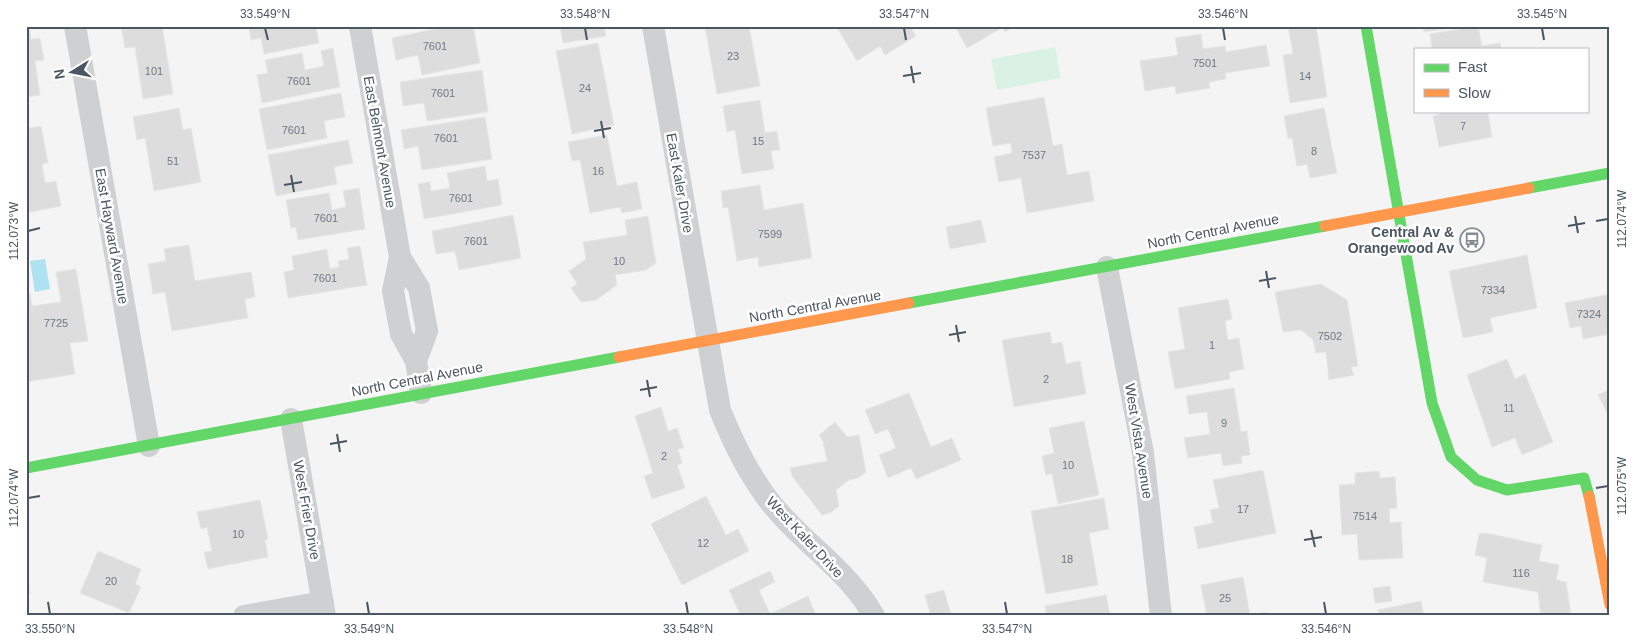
<svg xmlns="http://www.w3.org/2000/svg" width="1636" height="642" viewBox="0 0 1636 642" font-family="Arial,sans-serif">
<rect width="100%" height="100%" fill="#f4f4f4"/>
<path fill="#d9f2e3" d="M1055,47L1061,78L997,90L991,59Z"/>
<path fill="#aee2f0" d="M45,259L50,289L35,292L30,261Z"/>
<path fill="#ddddde" stroke="#e5e6e7" d="M26,26H29L31,39L40,38L44,60L35,61L40,95L26,97Z
M121,26H162L173,94L143,99L135,47L125,48Z
M249,26H316L319,43L264,54L261,38L251,40Z
M449,26H473L480,63L422,75L418,55L396,60L392,38Z
M560,26H604L606,36L563,43Z
M705,26H749L760,86L717,94Z
M836,26H910L916,36L885,55L880,46L857,61Z
M955,26H1015L1005,32L1003,27L967,48Z
M1288,26H1316L1327,97L1290,103L1283,55L1293,54Z
M1423,26H1457V27L1424,32Z
M1478,26L1482,46L1500,43L1501,49H1432L1430,34Z
M1201,34L1203,49L1225,46L1226,52L1266,45L1270,66L1225,73L1226,79L1209,82L1210,88L1176,94L1175,86L1145,91L1140,61L1178,55L1175,38Z
M598,43L614,125L572,134L556,51Z
M333,48L340,87L262,103L257,75L268,73L265,60L302,53L305,70L324,66L321,51Z
M482,70L488,112L427,121L424,103L403,106L400,82Z
M341,93L345,117L324,121L327,138L267,150L259,109Z
M1044,97L1053,146L1062,144L1067,175L1089,171L1094,201L1027,213L1021,178L999,182L994,157L1012,153L1011,143L993,146L986,108Z
M760,100L765,133L777,131L780,150L771,151L774,169L742,174L735,130L727,132L723,106Z
M179,108L183,130L191,128L201,182L154,191L145,138L137,140L133,117Z
M1324,108L1337,173L1310,178L1307,164L1297,166L1292,138L1288,139L1284,116Z
M1439,111H1495L1488,113L1492,137L1439,147L1433,116L1440,114Z
M485,117L492,159L422,170L418,146L404,149L401,130Z
M41,126L48,163L42,164L45,183L56,181L61,206L26,213V129Z
M607,135L617,186L637,182L642,209L622,213L620,207L590,213L580,160L572,161L568,142Z
M348,140L353,163L334,167L337,184L276,196L268,155Z
M485,166L487,181L498,179L502,205L424,219L418,184L430,182L431,191L450,188L447,173Z
M760,185L764,210L803,203L812,258L759,267L758,257L737,261L728,207L723,208L721,191Z
M359,188L365,229L298,240L296,227L291,228L286,200L329,193L332,210L346,207L343,191Z
M513,215L521,258L459,270L455,251L436,254L432,231Z
M648,216L656,263L646,270L615,275L617,285L596,300L581,302L571,288L577,284L569,271L586,259L583,242L627,235L625,220Z
M981,220L986,242L950,249L946,227Z
M189,245L195,281L251,272L255,297L245,299L248,318L172,331L165,292L153,294L148,264L166,261L164,249Z
M360,246L367,285L288,298L284,272L294,270L292,256L327,249L330,269L339,267L338,261L349,259L347,248Z
M1527,255L1537,308L1490,318L1493,332L1463,338L1449,271Z
M76,269L88,341L70,343L75,374L26,382V294L30,293L32,306L61,302L56,272Z
M1321,284L1347,300L1358,366L1351,367L1354,375L1329,380L1326,352L1316,353L1313,340L1301,330L1283,332L1275,292Z
M1610,294V334L1583,339L1581,326L1570,328L1565,303Z
M1228,299L1232,319L1225,321L1228,340L1239,338L1244,369L1229,372L1230,379L1175,389L1168,352L1185,349L1178,308Z
M1050,332L1052,344L1062,342L1066,364L1080,361L1086,394L1014,407L1002,340Z
M1507,359L1515,379L1525,374L1553,442L1522,455L1515,438L1492,447L1467,375Z
M1234,388L1241,432L1247,431L1250,455L1241,456L1242,463L1223,466L1221,453L1188,458L1184,438L1210,434L1207,412L1189,414L1186,396Z
M1610,389V418L1598,395Z
M909,393L931,447L952,438L961,460L916,479L911,468L888,478L879,455L896,448L888,429L875,434L865,410Z
M661,407L668,431L677,428L684,448L678,449L682,463L677,465L685,488L652,499L644,476L653,473L635,416Z
M1084,421L1099,495L1058,504L1052,474L1046,475L1042,456L1054,453L1049,428Z
M835,422L847,437L859,435L866,472L858,478L849,480L836,490L839,506L830,513L822,515L792,476L790,468L827,461L823,441L819,435Z
M1263,470L1276,533L1198,549L1194,527L1213,523L1210,510L1219,508L1213,480Z
M1379,471L1380,478L1395,477L1397,508L1389,509L1390,523L1401,522L1403,558L1359,560L1357,534L1342,535L1339,485L1355,484V473Z
M706,496L726,535L738,529L749,551L682,585L651,524Z
M1104,498L1109,529L1089,533L1098,585L1046,594L1031,511Z
M260,500L268,539L265,540L268,557L208,569L204,552L212,551L207,527L201,529L197,512Z
M1486,533L1542,545L1539,561L1559,565L1556,580L1566,582L1571,615L1541,616L1538,592L1483,582L1487,558L1475,555L1479,534Z
M98,551L141,569L135,584L141,587L129,613L80,593Z
M26,569L30,593L26,598Z
M770,571L775,582L759,590L770,614L808,596L815,613L809,616H741L729,590Z
M1243,577L1250,615L1268,612V616H1207L1201,585Z
M1390,586L1392,601L1375,603L1373,588Z
M944,590L951,615L931,616L925,595Z
M1106,595L1110,616H1047L1045,606Z
M1421,601L1424,616H1379L1378,610Z"/>
<g fill="none" stroke-linecap="round" stroke-linejoin="round">
<path stroke="#ced0d2" stroke-width="22" d="M75,26L149,446
M360,26L400,257L419,288L427,331L416,361
M653,26L720,410C732,440 747,471 767,498C798,540 848,569 874,616
M400,257L393,291L401,334L416,361L421,393
M1107,267L1143,453L1161,616
M291,419L325,616
M244,616L323,602"/>
<path stroke="#63d668" stroke-width="11" d="M1366,26L1432,403L1451,457L1477,480L1507,490L1584,478L1589,496
M1529,188L1610,173
M909,303L1325,226
M26,468L619,357"/>
<path stroke="#ff974d" stroke-width="11" d="M1325,226L1529,188
M619,357L909,303
M1589,496L1610,605"/>
</g>
<path fill="none" stroke="#4a5661" stroke-width="2" d="M265,28L268,40M585,28L587,40M904,28L906,40M1223,28L1225,40M1542,28L1544,40M911,66L914,83M903,76L921,73M601,121L604,138M594,131L611,128M291,175L294,192M284,185L302,182M1575,216L1578,233M1596,221L1608,219M1568,226L1585,223M28,231L40,228M1266,271L1269,288M1259,281L1276,278M956,325L959,342M949,335L966,332M647,380L650,397M640,390L657,387M337,434L340,452M330,444L347,441M1596,488L1608,486M28,498L40,496M1311,530L1315,547M1304,540L1322,537M48,602L50,614M367,602L369,614M686,602L688,614M1005,602L1007,614M1324,602L1326,614"/>
<defs>
<g id="bus-ring" transform="scale(1.25)"><circle r="9.5" fill="#fff" stroke="#868d94" stroke-width="1.5"/><path d="M-5-6H5V4H4V6H2V4H-2V6H-4V4H-5ZM-3.5-4V0h7V-4ZM-3.5 1.2v1.5H-2V1.2ZM2 1.2v1.5H3.5V1.2Z" fill="#868d94"/></g>
</defs>
<g fill-rule="evenodd">
<use href="#bus-ring" x="1472" y="240"/>
</g>
<g text-anchor="middle" stroke-width="5" stroke-linejoin="round" paint-order="stroke">
<g font-size="11" fill="#707881">
<text x="435" y="50">7601</text>
<text x="733" y="60">23</text>
<text x="1205" y="67">7501</text>
<text x="154" y="75">101</text>
<text x="1305" y="80">14</text>
<text x="299" y="85">7601</text>
<text x="585" y="92">24</text>
<text x="443" y="97">7601</text>
<text x="1463" y="130">7</text>
<text x="294" y="134">7601</text>
<text x="446" y="142">7601</text>
<text x="758" y="145">15</text>
<text x="1314" y="155">8</text>
<text x="1034" y="159">7537</text>
<text x="173" y="165">51</text>
<text x="598" y="175">16</text>
<text x="461" y="202">7601</text>
<text x="326" y="222">7601</text>
<text x="770" y="238">7599</text>
<text x="476" y="245">7601</text>
<text x="619" y="265">10</text>
<text x="325" y="282">7601</text>
<text x="1493" y="294">7334</text>
<text x="1589" y="318">7324</text>
<text x="56" y="327">7725</text>
<text x="1330" y="340">7502</text>
<text x="1212" y="349">1</text>
<text x="1046" y="383">2</text>
<text x="1509" y="412">11</text>
<text x="1224" y="427">9</text>
<text x="664" y="460">2</text>
<text x="1068" y="469">10</text>
<text x="1243" y="513">17</text>
<text x="1365" y="520">7514</text>
<text x="238" y="538">10</text>
<text x="703" y="547">12</text>
<text x="1067" y="563">18</text>
<text x="1521" y="577">116</text>
<text x="111" y="585">20</text>
<text x="1225" y="602">25</text>
</g>
<g font-size="14" fill="#4a5661" stroke="#fff">
<text transform="translate(380 142) rotate(80)" y="5">East Belmont Avenue</text>
<text transform="translate(680 183) rotate(80)" y="5">East Kaler Drive</text>
<text transform="translate(1213 231) rotate(-11)" y="5">North Central Avenue</text>
<text transform="translate(112 236) rotate(80)" y="5">East Hayward Avenue</text>
<text transform="translate(815 306) rotate(-10)" y="5">North Central Avenue</text>
<text transform="translate(417 379) rotate(-11)" y="5">North Central Avenue</text>
<text transform="translate(1139 441) rotate(81)" y="5">West Vista Avenue</text>
<text transform="translate(307 510) rotate(80)" y="5">West Frier Drive</text>
<text transform="translate(805 537) rotate(47)" y="5">West Kaler Drive</text>
</g>
<g font-size="14" font-weight="bold" fill="#4a5661" stroke="#fff" text-anchor="end">
<text x="1454" y="237">Central Av &amp;<tspan x="1454" dy="16">Orangewood Av</tspan></text>
</g>
</g>
<rect width="1636" height="642" fill="none" stroke="#ffffff" stroke-width="55"/>
<rect x="1414" y="48" width="175" height="65" fill="#ffffff" stroke="#b7bbc0"/>
<rect x="1424" y="64" width="25" height="8" fill="#63d668" stroke="#b7bbc0"/>
<text x="1458" y="72" font-size="15" fill="#4a5661">Fast</text>
<rect x="1424" y="89" width="25" height="8" fill="#ff974d" stroke="#b7bbc0"/>
<text x="1458" y="98" font-size="15" fill="#4a5661">Slow</text>
<g transform="translate(72 72) rotate(260)" stroke="#ffffff" stroke-width="4" paint-order="stroke">
<path d="M0-4L9 19L0 12L-9 19Z" fill="#4a5661"/>
<text y="-8" font-size="14" font-weight="bold" text-anchor="middle" fill="#4a5661">N</text>
</g>
<rect x="28" y="28" width="1580" height="586" fill="none" stroke="#4a5661" stroke-width="2"/>
<g font-size="12" text-anchor="middle" fill="#4a5661">
<text x="265" y="18">33.549°N</text>
<text x="585" y="18">33.548°N</text>
<text x="904" y="18">33.547°N</text>
<text x="1223" y="18">33.546°N</text>
<text x="1542" y="18">33.545°N</text>
<text transform="translate(1622 219) rotate(-90)" y="4">112.074°W</text>
<text transform="translate(14 231) rotate(-90)" y="4">112.073°W</text>
<text transform="translate(1622 486) rotate(-90)" y="4">112.075°W</text>
<text transform="translate(14 498) rotate(-90)" y="4">112.074°W</text>
<text x="50" y="633">33.550°N</text>
<text x="369" y="633">33.549°N</text>
<text x="688" y="633">33.548°N</text>
<text x="1007" y="633">33.547°N</text>
<text x="1326" y="633">33.546°N</text>
</g>
</svg>
